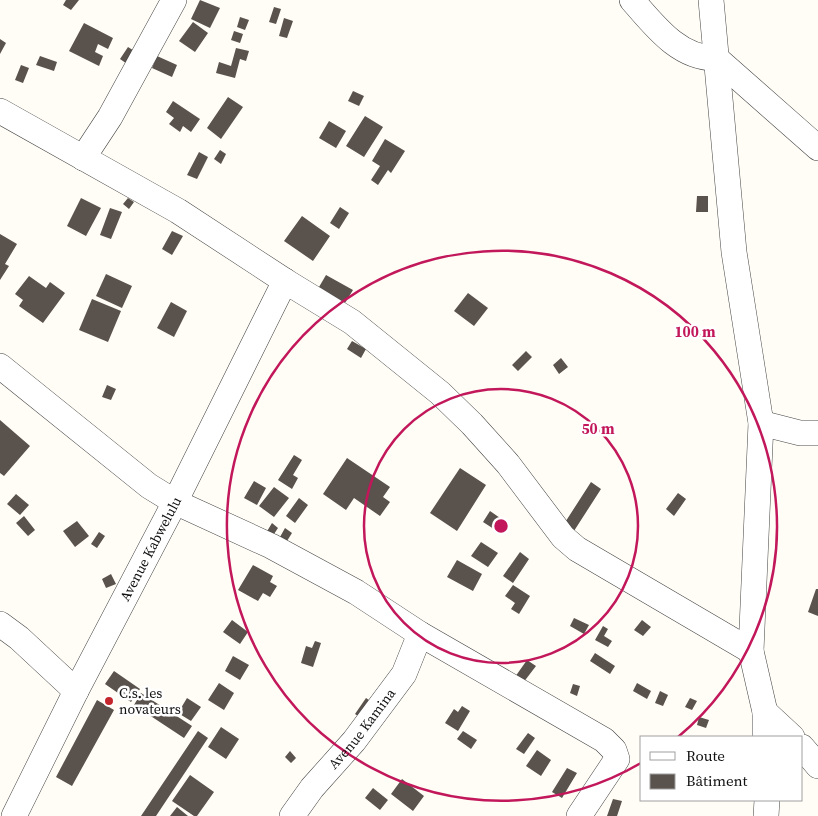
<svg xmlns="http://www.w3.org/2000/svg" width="818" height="816" viewBox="0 0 818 816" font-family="'Source Serif 4',serif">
<rect width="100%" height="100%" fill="#fffdf5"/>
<path fill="#5a524d" d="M66,0H79L71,10L63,5Z
M200,0L220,8L210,28L191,19Z
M274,7L281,9L276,24L269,22Z
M240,17L249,20L245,30L237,27Z
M284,18L293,21L287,38L279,36Z
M193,22L208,33L195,52L179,41Z
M84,23L113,38L108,49L98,44L95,52L103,56L99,66L69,51Z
M234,31L243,34L240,43L231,40Z
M0,39L6,43L0,54Z
M128,47L139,54L130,66L120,59Z
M236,48L249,51L246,61L240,59L235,78L216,73L219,62L231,66Z
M40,56L57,62L54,71L36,65Z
M157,56L177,65L172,77L152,68Z
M21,65L29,68L23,83L15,80Z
M353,91L364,96L359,106L348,101Z
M228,97L243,107L221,139L207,128Z
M173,101L200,119L191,132L183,126L180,132L169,124L174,118L166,112Z
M365,116L383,127L364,157L346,146Z
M329,121L346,131L336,148L319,138Z
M385,139L405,151L391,173L388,170L378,185L371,180L380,166L372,161Z
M220,150L226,154L221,164L214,159Z
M199,152L208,157L197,179L187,175Z
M697,196H708V212H696Z
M81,198L101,208L86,236L67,226Z
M128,198L134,202L129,209L123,204Z
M340,207L349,213L339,229L330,223Z
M110,208L122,212L111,239L100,235Z
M302,216L330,236L313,261L284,241Z
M172,231L183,236L172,255L162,249Z
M0,234L17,244L5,264L9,266L0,280Z
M106,274L132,286L122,308L96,296Z
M326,275L353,290L345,303L319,287Z
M29,276L46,288L50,282L65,293L43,323L19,306L23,300L15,294Z
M468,293L488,308L474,326L454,311Z
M92,299L121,311L108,342L79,330Z
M171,302L187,311L174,337L157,328Z
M352,341L366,349L361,358L347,349Z
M526,351L532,357L518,371L512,365Z
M561,358L568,367L559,374L553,365Z
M107,385L116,389L111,400L102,397Z
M0,420L30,446L4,476L0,473Z
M294,455L302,460L293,475L298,478L292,489L278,480Z
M347,458L390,487L383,497L390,502L380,516L354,498L346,510L323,494Z
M460,468L486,485L457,531L430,513Z
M254,481L266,488L257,505L244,498Z
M591,482L601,489L574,531L564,524Z
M274,487L289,498L274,517L259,506Z
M678,493L686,499L674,516L666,509Z
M16,494L29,505L20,515L7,504Z
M299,498L308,505L295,523L286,516Z
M490,511L503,520L497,531L483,522Z
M24,516L35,530L28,536L16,523Z
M77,521L89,536L75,547L63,531Z
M272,523L278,528L272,537L266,533Z
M285,528L292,533L287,541L280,537Z
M99,532L105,536L97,548L91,544Z
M481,542L498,553L488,567L471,556Z
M520,552L529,559L513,583L503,576Z
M457,560L482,574L473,591L447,577Z
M253,565L273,576L270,582L277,586L270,597L263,593L258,601L238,590Z
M111,574L116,584L106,588L102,579Z
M513,585L530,596L519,614L511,609L515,603L505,596Z
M816,589H818V616L808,612Z
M574,618L589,625L584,634L570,626Z
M232,620L248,632L240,644L223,632Z
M642,620L651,627L643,636L634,630Z
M603,626L608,629L604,636L612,641L608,647L595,640Z
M315,641L321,643L313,667L301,663L306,646L312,648Z
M595,653L615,666L610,674L590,661Z
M233,656L249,665L240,680L225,671Z
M527,660L536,666L523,683L515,677Z
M114,671L140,689L131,702L105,684Z
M219,683L234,693L224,710L208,700Z
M637,683L651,691L647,699L633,691Z
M573,684L580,686L577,696L570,693Z
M660,691L668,695L663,706L655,703Z
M141,693L192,726L184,738L134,705Z
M187,698L201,707L191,721L178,713Z
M366,698L375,704L364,720L355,714Z
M690,698L697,701L692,710L685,707Z
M97,700L114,710L72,786L56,777Z
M462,706L470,711L458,731L445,723L454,709L458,712Z
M699,717L709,720L706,728L697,725Z
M221,727L239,739L226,759L208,747Z
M198,731L208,738L156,816H141Z
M463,731L477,740L471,749L457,739Z
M528,733L535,738L524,754L516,749Z
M537,750L551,760L541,776L526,766Z
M290,751L296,758L291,763L285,757Z
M567,768L577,773L562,798L552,792Z
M190,775L214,792L197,816H194L172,801Z
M402,779L424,796L413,811L391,794Z
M373,788L388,800L380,810L365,798Z
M613,799L622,801L617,816H607Z
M177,807L188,816H170Z"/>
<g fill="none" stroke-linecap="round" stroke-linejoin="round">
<g stroke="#444" stroke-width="26">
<g id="minor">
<path d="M632,0C654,25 679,59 716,58L818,148"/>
<path d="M711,0L734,252L761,423L751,651L765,712V737"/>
<path d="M0,111L178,211L285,281L352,322L440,393L472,424L508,464L563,537L577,549L751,651"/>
<path d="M83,158L110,117L174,0"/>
<path d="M0,366L149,486L175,502L271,546L356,592L420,634L604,740L614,750L617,759L579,816"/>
<path d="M761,423L800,433H818"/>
<path d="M0,624L19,638L76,691"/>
<path d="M765,712L792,737"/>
<path d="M802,747L818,766"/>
<path id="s1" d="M14,816L76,691L175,502L285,281"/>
<path id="s2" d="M292,816L312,788L354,741L404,674L420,634"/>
<path d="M766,816L767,800"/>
</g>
</g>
<use href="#minor" stroke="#fff" stroke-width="25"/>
</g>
<g fill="none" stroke="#c2185b" stroke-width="2.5">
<circle cx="501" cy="526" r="137"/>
<path d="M641 763A275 275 0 1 1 678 737"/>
</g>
<circle fill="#c4262e" stroke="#fff" stroke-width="2" cx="109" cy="701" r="5"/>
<g text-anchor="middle" stroke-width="5" stroke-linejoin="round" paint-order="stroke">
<g font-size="14" fill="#111" stroke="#fff">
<text dy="5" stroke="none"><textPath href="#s1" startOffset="300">Avenue Kabwelulu</textPath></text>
<text dy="5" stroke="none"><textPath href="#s2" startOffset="112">Avenue Kamina</textPath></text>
</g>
<g font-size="14" fill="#111" stroke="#fff" text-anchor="start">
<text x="119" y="698">C.s. les<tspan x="119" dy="16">novateurs</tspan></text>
</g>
</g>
<circle cx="501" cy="526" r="8" fill="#c2185b" stroke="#fff" stroke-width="2.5"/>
<g font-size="15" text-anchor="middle" font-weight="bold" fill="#c2185b" stroke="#fff" stroke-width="5" stroke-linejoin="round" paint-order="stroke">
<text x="695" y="337">100 m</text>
<text x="598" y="434">50 m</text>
</g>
<rect x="640" y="736" width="162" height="65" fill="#ffffff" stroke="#a0a0a0"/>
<rect x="650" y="752" width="25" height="8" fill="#ffffff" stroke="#a0a0a0"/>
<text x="686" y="761" font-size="15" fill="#111111">Route</text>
<rect x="650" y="774" width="25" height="15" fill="#5a524d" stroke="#a0a0a0"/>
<text x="686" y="786" font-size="15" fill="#111111">Bâtiment</text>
</svg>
